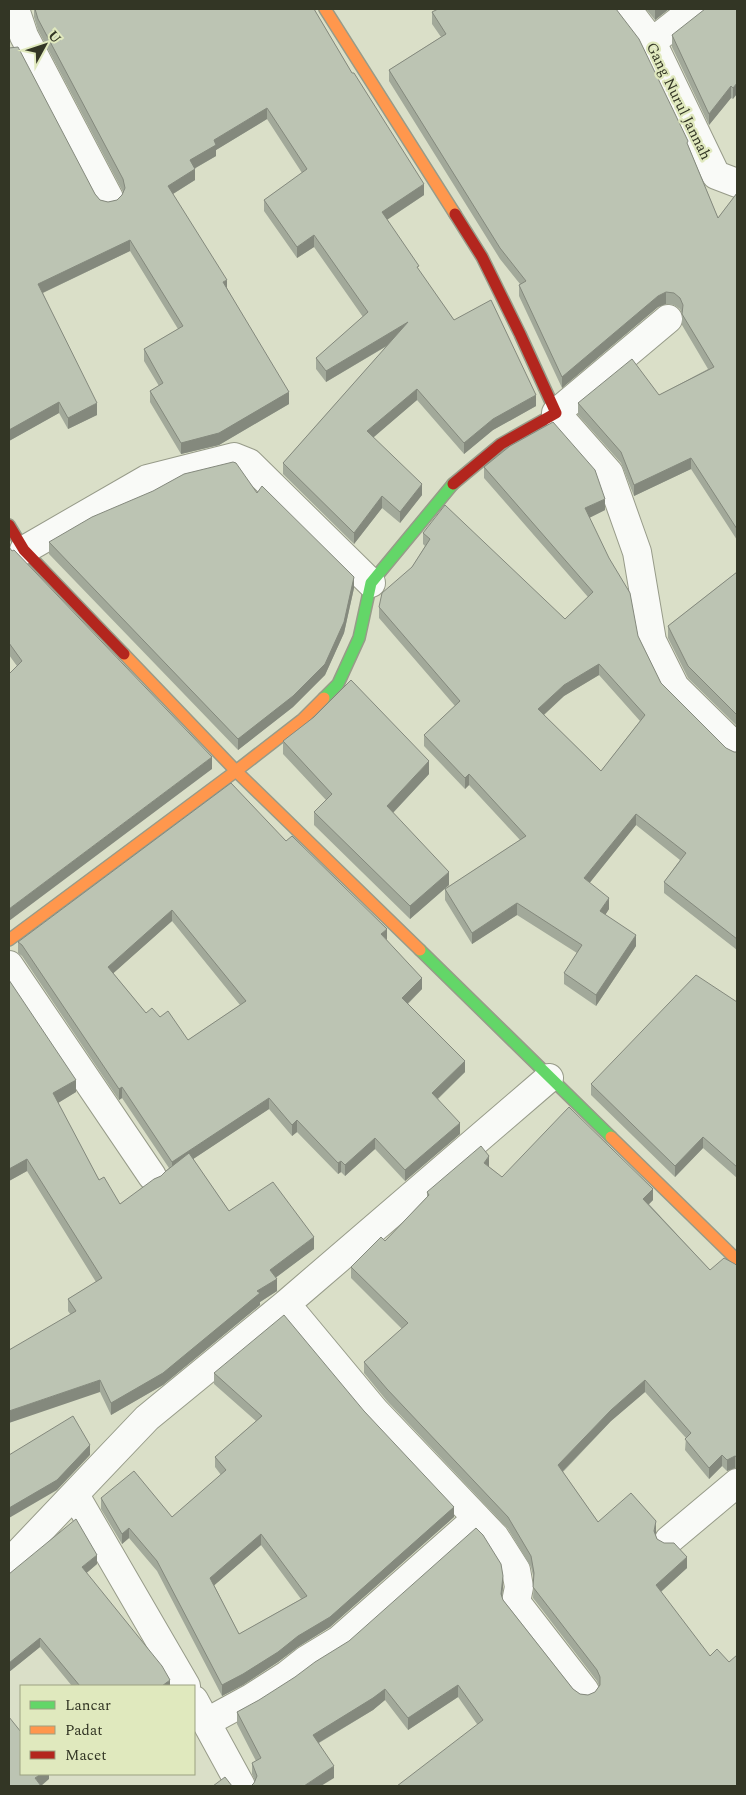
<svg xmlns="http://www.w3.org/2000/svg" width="746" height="1795" viewBox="0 0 746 1795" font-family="Spectral,serif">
<rect width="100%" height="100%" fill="#dadfc8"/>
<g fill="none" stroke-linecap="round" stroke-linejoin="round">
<g stroke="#979b89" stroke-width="30">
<path id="street" d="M15,9L24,36L109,198
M627,9L652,42L716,175L737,183
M652,42L694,9
M668,319L556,413L609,473L637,552L652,641L675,687L737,748
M24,550L147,479L234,457L249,463L371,583
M9,965L152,1176
M286,1304L375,1411L495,1537L516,1570L519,1587L516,1602L585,1691
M75,1495L186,1686
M669,1540L737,1483
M9,1563L147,1418L286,1304L549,1078
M194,1700L241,1786
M207,1722L251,1698L287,1675L306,1660L339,1640L476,1519"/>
</g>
<g stroke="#979b89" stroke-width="14">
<path id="fast" d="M324,698L338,684L359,638L371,583L453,484
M420,950L611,1137"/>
</g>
<g stroke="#979b89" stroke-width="14">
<path id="slow" d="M325,9L455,214
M124,654L236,771L420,950
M9,940L236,771L303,719L324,698
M611,1137L737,1260"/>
</g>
<g stroke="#979b89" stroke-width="14">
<path id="jam" d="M453,484L501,444L556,413L520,334L482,257L455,214
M9,525L24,550L124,654"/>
</g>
<use href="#street" stroke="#f9faf7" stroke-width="28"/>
<use href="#fast" stroke="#63d668" stroke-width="11"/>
<use href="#slow" stroke="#ff974d" stroke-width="11"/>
<use href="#jam" stroke="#b3261e" stroke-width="11"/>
</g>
<path fill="#a2a99a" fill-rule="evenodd" d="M34,9H314L424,195L387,220L419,271L454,320L536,406L493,430L464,454L417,400L373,437L422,495L400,523L382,508L354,544L283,474V463L387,346L326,382L316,369V358L363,317L314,247L297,258L264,211V200L302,173L267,119L216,150V156L194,169L195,180L173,194L227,288L289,404L219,445L181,454L150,402V391L159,386L144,361V349L178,329L130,251L43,293L97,415L68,429L59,413L9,441V48L95,194L100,200L108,202L117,200L122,195L123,192L38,30L34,17Z
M646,9H669L655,20Z
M737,9L733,99L731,98L709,125L672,47V35Z
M432,12L688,145L718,218L737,193V540L691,469L634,496L621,463L578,415V403L659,395L708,369L682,325V314L680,309L674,305L666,304L658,307L562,388L519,296V285L520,284L500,259L389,81V70L441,37L432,24Z
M484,467L605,510L589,518L638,636L661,683L726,748L734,752H737V950L664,893V882L680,860L636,825L589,883L609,909L605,915L636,946L596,1006L564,984V973L577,953L517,915L472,944L445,900V889L520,840L469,785L465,789L424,746V735L455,706L379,618V607L412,567L425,546L423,544V533L565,619L588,597L484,478ZM599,675L640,721L601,771L544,715L564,696Z
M49,542L354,588L344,633L325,675L293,707L238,750L49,554Z
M9,547L12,551L212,769L17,666L9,655Z
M737,572V726L688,678L668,638V626Z
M283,741L429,774L393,813L449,885L410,919L314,825V812L326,800L283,754Z
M286,841L387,940L422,989L408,1004L465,1072L438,1099L460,1134L405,1181L375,1149L345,1176L341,1172L338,1174L297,1132L292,1136L269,1109L193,1159L229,1211L314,1249L276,1277L277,1291L260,1302V1305L163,1385L111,1415L100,1392L71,1315L68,1311V1299L96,1282L27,1171L9,1181V980L76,1092L58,1103L99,1180L120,1204L161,1176L169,1168L122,1098L119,1100L22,956L18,953V942ZM172,921L240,1005L188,1040L160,1017L146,1013L113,973Z
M737,1002V1178L703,1148L675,1177L591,1095V1084Z
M489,1167L502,1177L653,1200L649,1204L710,1270L737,1266V1468H735L727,1471L722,1466L709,1479L685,1450L686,1438L645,1392L611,1421L563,1472L598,1522L656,1533L655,1534L657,1539L687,1568L661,1592L737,1786L477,1724L458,1697L408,1730L385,1700L373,1710L319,1743L334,1778L254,1783L255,1781L252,1774V1763L256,1761L237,1724V1712L503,1587L502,1596L503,1600L573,1689L580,1694L588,1695L595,1692L599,1686L597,1681L533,1598L534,1580L531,1567L508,1529L387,1401L364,1373V1362L402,1329L351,1278V1267L385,1241L427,1197V1192Z
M214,1373L364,1411L454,1517L330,1627L298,1647L278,1662L243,1685L222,1696L157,1571L129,1538L122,1544L101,1509V1498L172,1517L221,1475L215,1467V1457L256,1421L214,1384ZM261,1545L301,1599L239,1634L214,1585Z
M97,1564L86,1573L170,1686H72L40,1647L9,1672V1574Z"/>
<path fill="#84897d" d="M655,9H669L655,20Z
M737,83V94L733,99V88Z
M731,86V98L709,125V114Z
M267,108V119L216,150V156L190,171V160L214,140Z
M195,169V180L168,197V186Z
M424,184V195L382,223V212Z
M314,235V247L297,258V247Z
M130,240V251L38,295V284Z
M227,280V291L223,282Z
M666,292V304L658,307L562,388V377L658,296Z
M408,322V333L326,382V371Z
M417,389V400L367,443V431Z
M289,392V404L219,445L181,454V443Z
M536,395V406L493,430L464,454V443L493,419Z
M59,402V413L9,441V430Z
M97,403V415L68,429V418Z
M691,458V469L634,496V485Z
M422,484V495L400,523V512Z
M382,496V508L354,544V533Z
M605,499V510L585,520V508Z
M354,577V588L344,633L325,675L293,707L238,750V739Z
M599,664V675L564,696L538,720V709L564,685Z
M212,757V769L9,921V909Z
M429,761V774L387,819V806Z
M469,774V785L465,789V778Z
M636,814V825L584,890V878Z
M449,872V885L410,919V906Z
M609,898V909L600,923V911Z
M517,903V915L472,944V933Z
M172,910V921L108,978V967Z
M387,929V940L381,934Z
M636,935V946L596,1006V995Z
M422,978V989L402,1009V998Z
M465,1061V1072L432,1104V1093Z
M76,1080V1092L53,1106V1093Z
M122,1087V1098L119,1100V1089Z
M269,1098V1109L172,1173V1162Z
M297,1120V1132L292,1136V1125Z
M460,1123V1134L405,1181V1170Z
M703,1137V1148L675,1177V1166Z
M375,1138V1149L345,1176V1165Z
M489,1156V1167L484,1163Z
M27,1159V1171L9,1181V1169Z
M341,1161V1172L338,1174V1163Z
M653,1189V1200L643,1210V1199Z
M314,1237V1249L270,1282V1270Z
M277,1279V1291L260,1302V1305L163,1385L111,1415V1403L257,1291Z
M100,1380V1392L9,1423V1411Z
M645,1380V1392L611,1421L558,1476V1465L611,1410Z
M90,1445V1455L57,1490L9,1518V1508Z
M722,1455V1466L709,1479V1468Z
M735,1456V1468L727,1471V1460Z
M454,1507V1517L330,1627L298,1647L278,1662L243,1685L222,1696V1685Z
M656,1521V1533L654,1542V1531Z
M129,1528V1538L122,1544V1534Z
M261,1534V1545L210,1589V1578Z
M97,1555V1564L82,1577V1567Z
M687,1557V1568L656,1596V1585Z
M503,1576V1587L501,1605V1594Z
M40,1638V1647L9,1672V1663Z
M170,1680V1686H162Z
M458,1685V1697L408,1730V1718Z
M385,1689V1700L373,1710L313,1746V1735Z
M334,1766V1778L321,1786H304Z
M41,1774H49V1779L41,1786L35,1778Z"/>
<path fill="#bcc4b3" stroke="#84897d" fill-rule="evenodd" d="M35,9H314L352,73H354L424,184L382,212L419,266L417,267L454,320L491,300L536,395L493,419L464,443L417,389L367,431L422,484L400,512L382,496L354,533L283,463L408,322L326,371L316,358L368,312L314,235L297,247L264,200L307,169L267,108L214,140L216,145L190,160L195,169L168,186L227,280L223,282L289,392L219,433L181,443L150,391L163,383L144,349L183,326L130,240L38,284L97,403L68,418L59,402L9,430V48L18,47L95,194L100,200L108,202L117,200L122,195L125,188L123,179L38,19Z
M438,9H616L639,39L688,141L687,143L718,218L737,193V529L691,458L634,485L621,452L578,403L632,359L659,395L714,367L682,314L683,305L680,298L674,293L666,292L658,296L562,377L519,285L526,281L500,248L389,70L446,34L432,12Z
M705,9H737V83L733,88L731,86L709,114L672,35Z
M553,422L595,470L605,499L585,508L609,558L630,593L638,636L661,683L726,748L734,752H737V939L664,882L686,853L636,814L584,878L609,898L600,911L636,935L596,995L564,973L582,945L517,903L472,933L445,889L526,836L469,774L465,778L424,735L460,701L379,607L382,593L412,567L430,539L423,533L445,505L565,619L593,592L484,467L510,446ZM599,664L645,715L601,771L538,709L564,685Z
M233,462L236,463L257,493L262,486L354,577L344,622L325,664L293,696L238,739L49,542L92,517L153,491L184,474Z
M9,547L12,551L14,550L212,757L9,909V674L22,661L9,643Z
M737,572V715L688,666L668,626Z
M351,680L429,761L387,806L449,872L410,906L314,812L332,794L283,741L314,717Z
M231,783L286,841L292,836L387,929L381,934L422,978L402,998L465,1061L432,1093L460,1123L405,1170L375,1138L345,1165L341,1161L338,1163L297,1120L292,1125L269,1098L172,1162L122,1087L119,1089L22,945L18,942ZM172,910L246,1001L188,1040L168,1011L160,1017L152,1008L146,1013L108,967Z
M696,975L737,1002V1167L703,1137L675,1166L591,1084Z
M9,980L76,1080L53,1093L99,1180L104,1177L120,1204L154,1179L161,1176L166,1171L189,1153L229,1211L273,1182L314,1237L270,1270L277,1279L257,1291L260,1293L163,1373L111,1403L100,1380L9,1411V1350L76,1311L68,1299L102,1278L27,1159L9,1169Z
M569,1107L653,1189L643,1199L710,1270L724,1258L735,1264L737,1266V1457L735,1456L727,1460L722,1455L709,1468L685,1439L691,1433L645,1380L611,1410L558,1465L598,1522L631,1493L656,1521L654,1531L657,1539L664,1543H674L687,1557L656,1585L710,1656L717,1649L729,1662L737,1655V1786H397L483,1720L458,1685L408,1718L385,1689L373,1698L313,1735L334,1766L304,1786H251L254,1783L257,1776L252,1763L261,1758L237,1712L259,1700L295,1677L315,1662L349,1641L476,1528L483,1535L501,1564L503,1576L501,1594L503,1600L573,1689L580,1694L588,1695L595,1692L600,1685V1677L597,1670L533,1587L534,1573L531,1556L508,1517L387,1389L364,1362L408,1323L351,1267L381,1237L385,1241L429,1195L427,1192L481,1146L489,1156L484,1163L502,1177Z
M284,1315L364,1411L454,1507L330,1617L298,1636L278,1652L243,1674L222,1685L157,1561L129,1528L122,1534L101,1498L134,1471L172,1517L226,1470L215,1457L262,1416L214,1373ZM261,1534L307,1596L239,1634L210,1578Z
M73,1416L90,1445L57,1480L9,1508V1455Z
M76,1519L97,1555L82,1567L162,1666L170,1680L162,1686H80L40,1638L9,1663V1574Z
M9,1717L21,1732V1774H41L35,1778L41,1786H9Z
M225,1777L232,1786H213Z"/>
<g text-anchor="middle" stroke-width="4.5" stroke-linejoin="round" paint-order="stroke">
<g font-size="15" fill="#333625" stroke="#e0e9be">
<text transform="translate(679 101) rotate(64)" y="5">Gang Nurul Jannah</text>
</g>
</g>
<rect width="746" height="1795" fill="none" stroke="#333625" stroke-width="20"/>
<rect x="20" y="1685" width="175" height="90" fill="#e0e9be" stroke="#9ba181"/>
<rect x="30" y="1701" width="25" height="8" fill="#63d668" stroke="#9ba181"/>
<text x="65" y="1710" font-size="15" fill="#333625">Lancar</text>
<rect x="30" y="1726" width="25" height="8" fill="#ff974d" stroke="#9ba181"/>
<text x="65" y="1735" font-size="15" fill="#333625">Padat</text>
<rect x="30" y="1751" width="25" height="8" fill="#b3261e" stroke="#9ba181"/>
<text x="65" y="1760" font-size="15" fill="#333625">Macet</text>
<g transform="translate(45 45) rotate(50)" stroke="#e0e9be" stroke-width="4" paint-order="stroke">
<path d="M0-4L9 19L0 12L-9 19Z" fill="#333625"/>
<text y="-8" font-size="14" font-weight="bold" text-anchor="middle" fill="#333625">U</text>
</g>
</svg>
